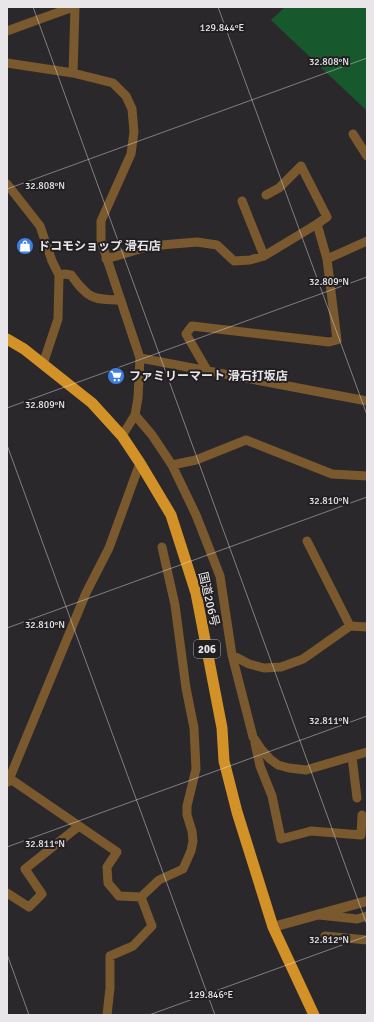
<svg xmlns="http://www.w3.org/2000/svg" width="374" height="1022" viewBox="0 0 374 1022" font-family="Signika,'Noto Sans JP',sans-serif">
<rect width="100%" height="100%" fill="#2b282c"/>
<path fill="#17582c" d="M285,7H367V111L271,20Z"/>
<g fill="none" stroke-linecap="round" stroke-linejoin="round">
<path stroke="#79592d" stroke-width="9" d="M7,31L73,7
M7,63L73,73L113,83L126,96L132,109L134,132L131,154L101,221V241L140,358L138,398L135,415L122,436
M73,73L75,7
M353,134L367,156
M7,184L40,226L52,261L59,275L58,319L43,364
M266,195L279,188L301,166L327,217L317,224
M242,201L264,256
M106,259L150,246L197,242L217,245L234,261L250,260L264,256L317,224L327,259L367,241
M59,275L65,274L71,275C88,298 92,300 121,300
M140,358L367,401
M207,370L186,334L192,326L329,342L337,340L327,259
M135,415L152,435L172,465L196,515L220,576L232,655L253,737L261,749L270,759L278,765L289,768L306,770L367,752
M172,465L196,460L246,440L332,474L367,476
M307,541L350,626
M232,655L249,664L264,668L281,667L303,659L350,626L367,627
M255,743L260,766L272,796L281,839L311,831L361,835L362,815
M352,757L357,798
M9,778L117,852L107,867L108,883L119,896L141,897L159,880L183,869L191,851L193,841L192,831L187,815V806L196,769L194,728L186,688L175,605L162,547
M8,782L86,593L109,548L140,463
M7,893L29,907L42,894L25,869L79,826
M319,915L357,919L367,916
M325,936L367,940
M107,1015L110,988V956L133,946L152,926L141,897"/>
<path stroke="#79592d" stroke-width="10" d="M273,927L367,901"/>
<path stroke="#d29227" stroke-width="11" d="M7,339L24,349L92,403L122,436L140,463L171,515L196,593L222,728L224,761L237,812L273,927L314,1015"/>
</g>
<path fill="none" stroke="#e8e6e8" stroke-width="1" stroke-opacity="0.45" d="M33,7L367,925M218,7L367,415M7,189L367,58M7,408L367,277M7,445L215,1015M7,628L367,497M7,847L367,716M7,954L29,1015M149,1015L367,936"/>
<defs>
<g id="shop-disc" transform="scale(0.9)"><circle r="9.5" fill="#3f7fe0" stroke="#221f22"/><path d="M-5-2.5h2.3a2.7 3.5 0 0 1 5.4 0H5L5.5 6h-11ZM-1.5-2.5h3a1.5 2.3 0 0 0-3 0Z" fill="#fff"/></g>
<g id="supermarket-disc" transform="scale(0.9)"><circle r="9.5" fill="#3f7fe0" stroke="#221f22"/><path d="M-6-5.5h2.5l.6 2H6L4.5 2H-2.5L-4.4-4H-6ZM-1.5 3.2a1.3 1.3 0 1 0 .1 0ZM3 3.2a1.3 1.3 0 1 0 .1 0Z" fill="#fff"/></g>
</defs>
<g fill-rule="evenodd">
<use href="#shop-disc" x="25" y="246"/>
<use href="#supermarket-disc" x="116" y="376"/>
</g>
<g text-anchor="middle" stroke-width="4" stroke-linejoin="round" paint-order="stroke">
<rect fill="#221f22" stroke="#adaaad" stroke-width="1" x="194" y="640" width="26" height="18" rx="3"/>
<g font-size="11" font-weight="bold" fill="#e8e6e8">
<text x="207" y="653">206</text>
</g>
<g font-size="12" font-weight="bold" fill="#e8e6e8" stroke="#221f22" text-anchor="start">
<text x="38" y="250">ドコモショップ 滑石店</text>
<text x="129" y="380">ファミリーマート 滑石打坂店</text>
</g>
<g font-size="12" fill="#e8e6e8" stroke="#221f22">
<text transform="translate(209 599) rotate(77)" y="4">国道206号</text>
</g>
</g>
<g font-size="10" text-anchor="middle" fill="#e8e6e8" stroke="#221f22" stroke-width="4" stroke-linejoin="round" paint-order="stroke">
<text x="222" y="31">129.844°E</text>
<text x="329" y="65">32.808°N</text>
<text x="45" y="189">32.808°N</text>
<text x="329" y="285">32.809°N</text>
<text x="45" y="408">32.809°N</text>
<text x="329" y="504">32.810°N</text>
<text x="45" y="628">32.810°N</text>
<text x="329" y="724">32.811°N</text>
<text x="45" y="847">32.811°N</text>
<text x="329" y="943">32.812°N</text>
<text x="211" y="998">129.846°E</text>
</g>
<rect width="374" height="1022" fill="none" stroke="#e8e6e8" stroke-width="16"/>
</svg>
